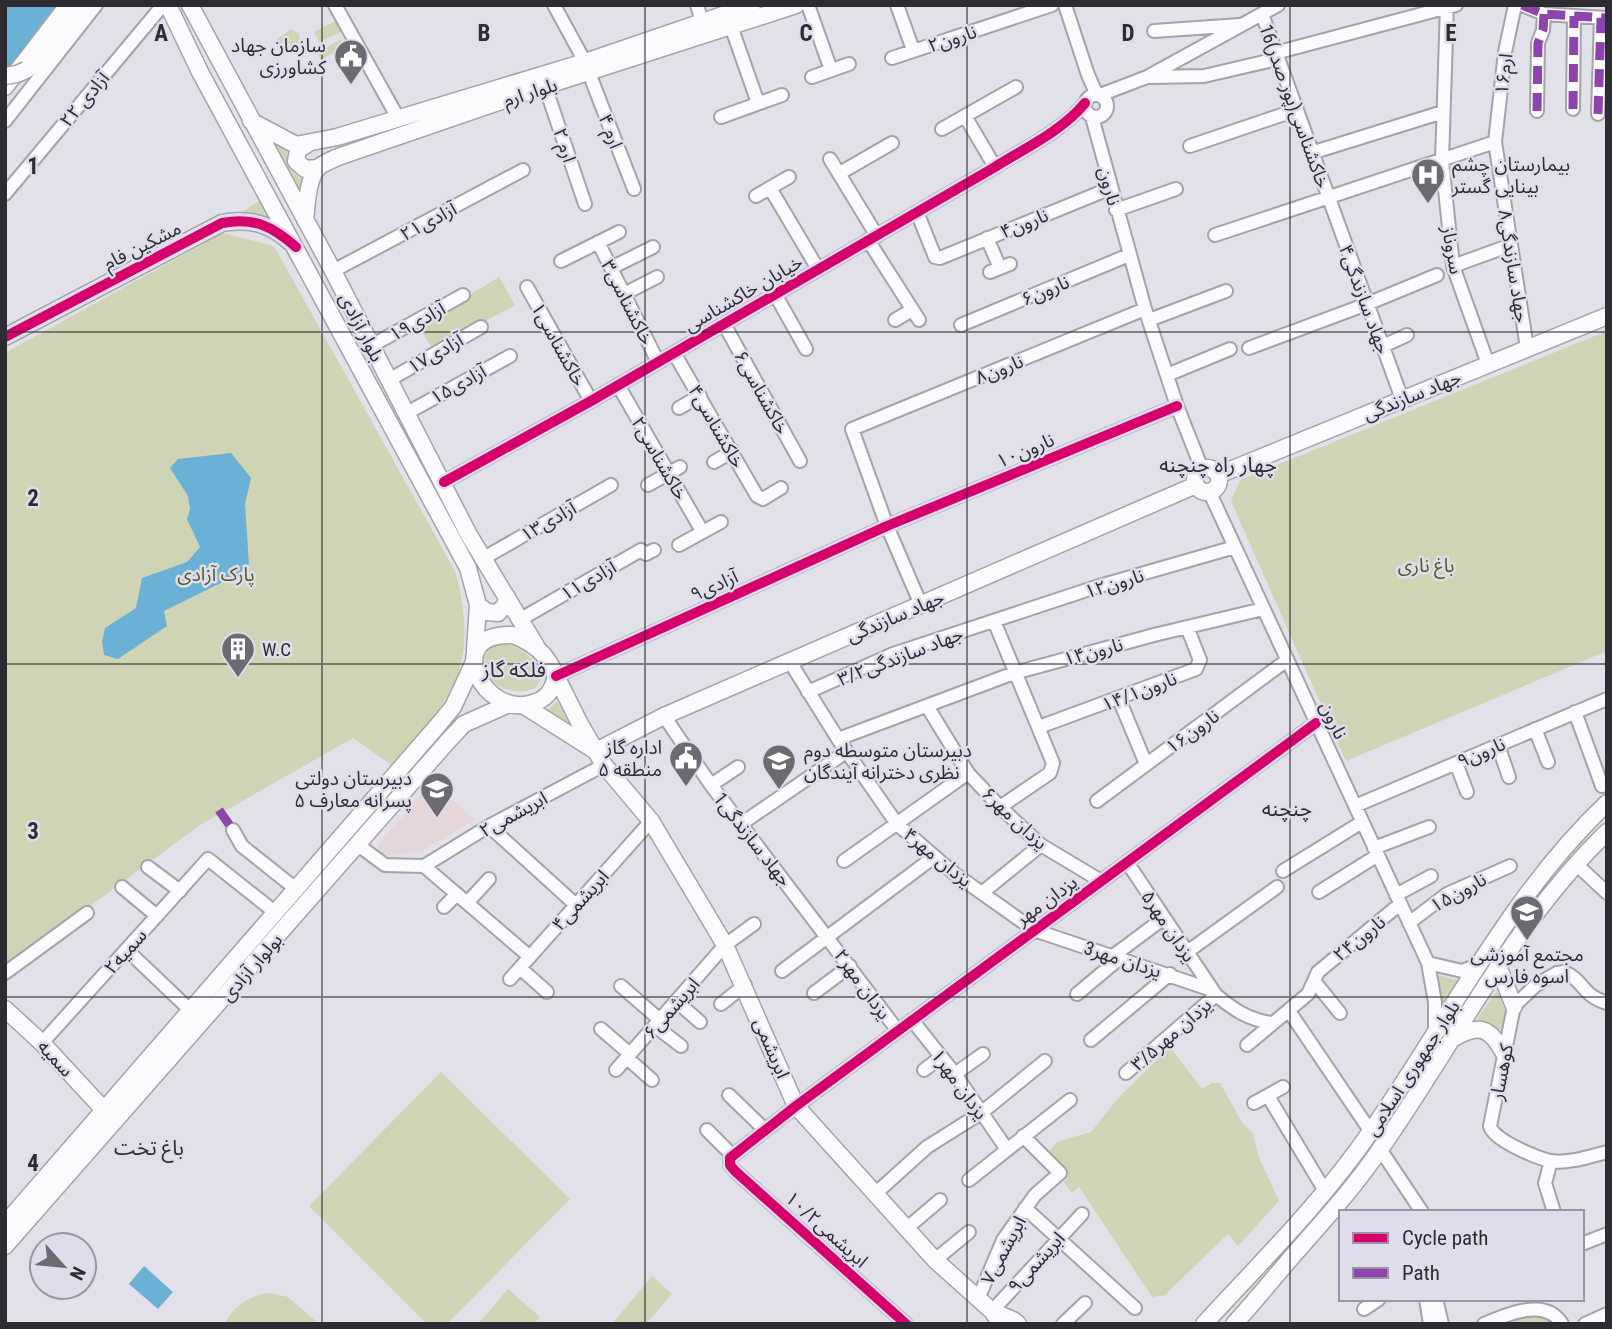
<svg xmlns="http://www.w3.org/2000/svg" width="1612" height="1329" viewBox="0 0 1612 1329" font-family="'Roboto Condensed','Noto Sans Arabic',sans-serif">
<rect width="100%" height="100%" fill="#e2e0e8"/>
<path fill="#e6d6d9" d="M432,782L475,820L422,851L383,856L378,852V845L401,818H404L408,810Z"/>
<path fill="#cfd5b4" d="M335,21L341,32L319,42L314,32Z
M291,29L299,34L300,42L293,47L279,48L277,39Z
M341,39L345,46L321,60L314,47L324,49Z
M274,145L287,149C285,163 292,171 302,180L298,193Z
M265,197L283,227L242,212Z
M223,233L274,246L456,573C480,669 452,696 393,766L353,738L200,825L5,969V353Z
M499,277L515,305L433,350L419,326Z
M1607,331V651L1346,761L1231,501L1240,480Z
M503,642C517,647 530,653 537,667C559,708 460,695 490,646Z
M557,701L570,724L548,710Z
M1607,815C1581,846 1552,875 1528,908C1467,995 1415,1088 1351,1173C1311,1226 1263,1275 1218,1324H1211L1240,1294L1477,982L1528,906L1589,832Z
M1438,975L1461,981L1440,1011Z
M1497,991C1503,1005 1510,1015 1503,1030L1493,1029L1477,1019Z
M1170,1047L1202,1089L1212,1083H1220L1243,1124L1253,1133L1258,1155L1279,1201L1238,1246L1228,1234L1165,1295L1152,1297L1079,1187L1072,1193L1064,1182L1068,1177L1047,1154L1057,1142L1091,1132L1119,1097Z
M441,1072L570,1199L447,1324H427L309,1206Z
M652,1276L672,1294L646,1324H612Z
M508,1289L540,1317L534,1324H478Z
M270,1293L288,1297L319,1324H224C234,1306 249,1295 270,1293Z
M1534,1313L1550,1314L1559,1324H1508Z"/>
<path fill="#6bb0d5" d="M5,5H62L5,78Z
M231,453L251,478L245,504L249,564L239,574L164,611L167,626L118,659L104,655L102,641L105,628L136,608L142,578L187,562L200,547L187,519L190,509L188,496L170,468L178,459Z
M144,1266L173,1292L158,1309L129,1284Z"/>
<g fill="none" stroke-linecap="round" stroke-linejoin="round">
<g stroke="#a4a3a9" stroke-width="16">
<path id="minor" d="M335,5L398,118
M554,5L585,62
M697,5L702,22
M808,5L831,70
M897,5L913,50
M1065,5L1088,75L1097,95
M1447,5L1442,161L1453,266L1488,364
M1515,5L1505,52L1495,142L1527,348
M1522,5L1544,14L1606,18
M1262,14L1402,399
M731,26L758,103
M1154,31L1240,25
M1275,53L1456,5
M892,58L1052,5
M589,73L634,189
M812,77L849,64
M1151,77L1204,76L1277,59
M545,86L585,204
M1085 106a11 11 0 1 1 22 0a11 11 0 1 1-22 0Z
M1100,95L1147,77L1278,5
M1573,109L1574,16
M1537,111L1538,43L1543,30L1544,14
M1598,114L1601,18
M965,116L995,167
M721,117L782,95
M1092,117L1145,309L1177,406L1202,469
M5,121L96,5
M942,129L1016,87
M1190,146L1296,110
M1311,153L1443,112
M830,159L877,236
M840,173L892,143
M770,188L818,269
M5,194L163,5
M756,196L789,177
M1116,210L1176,189
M917,212L935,257L940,258L1111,188
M1215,235L1495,142
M987,238L1000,268
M868,240L919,320
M598,242L658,362
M561,261L619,232
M1453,266L1511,245
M611,268L653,247
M333,271L523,170
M990,272L1010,264
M527,287L591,401
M624,294L657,277
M775,294L806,349
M895,320L912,310
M1149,320L1226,291
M724,324L800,461
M961,325L1129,255
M371,346L463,295
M1383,346L1407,335
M1249,348L1367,304L1437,275
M674,353L757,496L763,499L781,488
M1167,375L1230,349
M389,380L481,327
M618,385L702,531
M679,408L700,396
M407,413L510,356
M714,462L733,451
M444,482L591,401L995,167C1025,148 1062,131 1085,103
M648,485L680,467
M1209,491L1428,963L1435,1002V1032
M679,545L721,522
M484,558L611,485
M921,605L887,526L852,429L1145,309
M521,619L641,550L646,554L654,550
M994,621L1053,763L1050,773L1000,807
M790,662L838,739L897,824L955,874L1034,930L1212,990
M556,676L887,526L1177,406
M808,692L893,654L1096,587L1235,547
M1119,699L1146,764
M927,706L968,773L1000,807L1041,845L1101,881
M1575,712L1602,786
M664,716L711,785L898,1031
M1039,727L1196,669L1200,660L1187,627
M1535,729L1548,762
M838,739L1014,673L1154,635L1263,609
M1498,745L1509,777
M1456,763L1467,792
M711,785L738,767
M1097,801L1287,660
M1355,806L1607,699
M741,824L846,752
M489,826L576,905
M233,830L242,846L296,889
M358,845L385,865L424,866
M1374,848L1429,827
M844,861L968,773
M1127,862L1216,995C1234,1010 1249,1020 1272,1023
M1575,863L1607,893
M424,866L489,826L604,765
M424,866L530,957
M148,867L180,891
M1283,871L1362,822
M122,887L157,916
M983,892L1041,845
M1319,892L1378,855
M1396,895L1431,876
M467,903L489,879
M444,907L457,894
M1409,923L1447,894L1510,866
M127,950L191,1011
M1187,952L1277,887
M1113,956L1164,918
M1428,963L1462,971L1480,964
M520,968L547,992
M782,971L934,857
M5,973L87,913
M510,979L651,821
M1314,981L1340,1013
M621,986L660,1020
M814,993L850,966
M1077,994L1120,958
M676,1001L700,1022
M1607,1003C1581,995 1584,980 1564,972L1557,973L1536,985L1514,1006L1490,1126C1493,1140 1537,1158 1551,1161C1568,1164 1591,1156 1607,1152
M721,1004L745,985
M1289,1011L1371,1132
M912,1020L955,1074L1006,1148
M655,1026L681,1046
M601,1029L630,1054
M1091,1040L1170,974
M42,1043L208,859L276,913
M1247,1045L1308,994L1318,972L1400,904
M627,1058L652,1080
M616,1070L725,945L754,924
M924,1070L941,1057
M1126,1073L1216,995
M955,1074L983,1054
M729,1095L765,1130
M1268,1096L1325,1191
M1254,1103L1283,1087
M707,1130L732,1155
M1380,1149L1422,1212
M1551,1161L1545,1183L1554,1212
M969,1180L1070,1100
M875,1194L927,1147L981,1113L1045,1061
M1025,1208L1135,1308
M907,1228L940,1200
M1582,1244L1607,1234
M935,1260L969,1232
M978,1299L1003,1240L1035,1195L1060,1173L1023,1136
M1426,1299L1430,1324
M1436,1299L1442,1324
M1364,1309L1379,1299
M992,1311L1082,1214
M906,1324L735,1171L730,1165V1158L796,1106L1316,723
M1063,1324L1085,1303
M1484,1324C1507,1314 1546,1297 1562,1324
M1585,1324L1607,1314"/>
</g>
<g stroke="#a4a3a9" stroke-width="19">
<path id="major" d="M168,5L200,72L468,568L478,605L475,650
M190,5L333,271L469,535L536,646
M26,70L43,58L87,5
M5,87L68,5
M251,121L296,145L337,137L585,62L752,5
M309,143L298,150L296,161L305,169L318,168
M305,220C307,205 307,181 317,169C322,163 332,160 338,157L545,86L796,5
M5,337L222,223C248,218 270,223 290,242
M1195 480a12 12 0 1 1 24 0a12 12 0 1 1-24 0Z
M1218,475L1607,316
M478,605L487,612L498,613L505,605L507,597
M513,635C534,643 547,654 556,676C553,690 547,699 533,703C484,720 440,632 513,635Z
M556,676L580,724L604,765L651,821L725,945L796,1106L935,1260L992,1311L1001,1324
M523,705L594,750
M596,751L664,716L1196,485
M1498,966L1514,1006
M5,1009L42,1043L104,1110
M1454,1038C1480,1023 1490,1028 1504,1053
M5,1224L439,724L453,707L473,664
M5,1246L448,741L464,724L509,704
M992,1311L1013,1320L1018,1324
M1204,1324C1262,1261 1323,1201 1371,1131C1448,1021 1509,896 1607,803
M1234,1324C1256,1300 1276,1275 1297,1251C1326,1218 1356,1185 1381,1148C1455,1042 1513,923 1607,832"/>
</g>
<use href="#minor" stroke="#fbfafc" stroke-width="12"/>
<use href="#major" stroke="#fbfafc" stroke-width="16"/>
<g stroke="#a4a3a9" stroke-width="19" stroke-linecap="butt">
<path id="major-bridge" d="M5,76L17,74L26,70"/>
</g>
<use href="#major-bridge" stroke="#fbfafc" stroke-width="16"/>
<path stroke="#8e44ad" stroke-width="9" stroke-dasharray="18 9" stroke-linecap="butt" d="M1522,5L1544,14L1607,18
M1573,109L1574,16
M1537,111L1538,43L1543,30L1544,14
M1598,114L1601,18
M219,810L233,830"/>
<g stroke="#dfddec" stroke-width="15">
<path id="cycleway" d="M5,337L222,223C254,217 272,226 296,247
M444,482L591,401L995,167C1025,148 1062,131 1085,103
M556,676L887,526L1177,406
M906,1324L735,1171L730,1165V1158L796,1106L1316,723"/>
</g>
<use href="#cycleway" stroke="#d6006c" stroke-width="10"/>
</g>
<path fill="none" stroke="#2d2c32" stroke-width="2" stroke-opacity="0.55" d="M322,5V1324M645,5V1324M967,5V1324M1290,5V1324M5,332H1607M5,664H1607M5,997H1607"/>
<defs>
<g id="civic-pin" transform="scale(1.75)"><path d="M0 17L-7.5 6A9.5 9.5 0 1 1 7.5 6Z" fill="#6c6b72" stroke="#dfddec"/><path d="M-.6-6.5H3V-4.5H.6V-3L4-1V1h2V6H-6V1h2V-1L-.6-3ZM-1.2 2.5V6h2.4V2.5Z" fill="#fff"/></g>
<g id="hospital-pin" transform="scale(1.75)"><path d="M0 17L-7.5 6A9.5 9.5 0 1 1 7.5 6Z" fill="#6c6b72" stroke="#dfddec"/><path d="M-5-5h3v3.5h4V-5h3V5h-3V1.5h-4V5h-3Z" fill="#fff"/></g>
<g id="building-pin" transform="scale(1.75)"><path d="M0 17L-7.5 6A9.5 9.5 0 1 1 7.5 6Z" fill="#6c6b72" stroke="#dfddec"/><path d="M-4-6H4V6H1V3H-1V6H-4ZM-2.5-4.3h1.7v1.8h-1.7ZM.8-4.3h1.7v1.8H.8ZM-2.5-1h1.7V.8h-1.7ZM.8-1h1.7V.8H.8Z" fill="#fff"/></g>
<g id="school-pin" transform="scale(1.75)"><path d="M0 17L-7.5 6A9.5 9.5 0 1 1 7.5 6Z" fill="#6c6b72" stroke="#dfddec"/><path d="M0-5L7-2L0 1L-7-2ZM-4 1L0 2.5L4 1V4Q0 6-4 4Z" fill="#fff"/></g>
</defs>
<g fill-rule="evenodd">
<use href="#civic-pin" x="351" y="56"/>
<use href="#hospital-pin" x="1428" y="175"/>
<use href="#building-pin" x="238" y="649"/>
<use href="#civic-pin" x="686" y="758"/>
<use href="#school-pin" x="779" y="761"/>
<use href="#school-pin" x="437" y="789"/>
<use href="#school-pin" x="1527" y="912"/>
</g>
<g text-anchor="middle" stroke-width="5" stroke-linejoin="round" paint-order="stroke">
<g font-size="19" fill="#2d2c32" stroke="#dfddec">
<text transform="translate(952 38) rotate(-18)" y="7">نارون۲</text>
<text transform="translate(1503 74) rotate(-83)" y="7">ارم۱۶</text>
<text transform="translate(530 92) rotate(-18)" y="7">بلوار ارم</text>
<text transform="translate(84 99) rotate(-50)" y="7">آزادی ۲۲</text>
<text transform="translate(1295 106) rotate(70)" y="7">16خاکشناسی(پور صدر)</text>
<text transform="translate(611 131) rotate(69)" y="7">ارم ۴</text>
<text transform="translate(565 145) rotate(72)" y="7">ارم ۲</text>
<text transform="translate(1110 186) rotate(75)" y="7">نارون</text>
<text transform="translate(428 221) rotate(-28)" y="7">آزادی۲۱</text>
<text transform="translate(1024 223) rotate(-22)" y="7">نارون۴</text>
<text transform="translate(142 245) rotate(-27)" y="7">مشکین فام</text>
<text transform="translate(1453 250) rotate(80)" y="7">سروناز</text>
<text transform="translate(1514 266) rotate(81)" y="7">جهاد سازندگی۸</text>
<text transform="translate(1045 290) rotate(-23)" y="7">نارون۶</text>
<text transform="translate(743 293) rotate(-30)" y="7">خیابان خاکشناسی</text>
<text transform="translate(1365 299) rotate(70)" y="7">جهاد سازندگی۴</text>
<text transform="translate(628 302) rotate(63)" y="7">خاکشناسی۳</text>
<text transform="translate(417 321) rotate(-29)" y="7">آزادی۱۹</text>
<text transform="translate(362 327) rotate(63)" y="7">بلوار آزادی</text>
<text transform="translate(559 344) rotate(61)" y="7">خاکشناسی۱</text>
<text transform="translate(435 353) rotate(-30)" y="7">آزادی۱۷</text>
<text transform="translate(999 369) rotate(-22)" y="7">نارون۸</text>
<text transform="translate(458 384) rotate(-29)" y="7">آزادی۱۵</text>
<text transform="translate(762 392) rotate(61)" y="7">خاکشناسی۶</text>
<text transform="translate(1412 395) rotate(-22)" y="7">جهاد سازندگی</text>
<text transform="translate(717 426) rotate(60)" y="7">خاکشناسی۴</text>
<text transform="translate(1025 450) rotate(-23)" y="7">نارون۱۰</text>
<text transform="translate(660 458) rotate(60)" y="7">خاکشناسی۲</text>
<text transform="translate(548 521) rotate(-30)" y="7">آزادی۱۳</text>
<text transform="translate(588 580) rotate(-30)" y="7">آزادی۱۱</text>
<text transform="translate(1114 583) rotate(-17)" y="7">نارون۱۲</text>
<text transform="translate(714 585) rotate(-24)" y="7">آزادی۹</text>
<text transform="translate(895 616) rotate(-23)" y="7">جهاد سازندگی</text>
<text transform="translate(1093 651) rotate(-15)" y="7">نارون۱۴</text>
<text transform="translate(900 656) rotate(-21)" y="7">۳/۲جهاد سازندگی</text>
<text transform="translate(1139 691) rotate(-21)" y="7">۱۴/۱نارون</text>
<text transform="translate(1334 720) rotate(65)" y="7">نارون</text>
<text transform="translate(1192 731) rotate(-36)" y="7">نارون۱۶</text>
<text transform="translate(1481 752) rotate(-23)" y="7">نارون۹</text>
<text transform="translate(513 814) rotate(-29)" y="7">ابریشمی۲</text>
<text transform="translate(1015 818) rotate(43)" y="7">یزدان مهر۶</text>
<text transform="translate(753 839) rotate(52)" y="7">1جهاد سازندگی</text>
<text transform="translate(938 857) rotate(39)" y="7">یزدان مهر۴</text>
<text transform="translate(1458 892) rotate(-29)" y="7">نارون۱۵</text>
<text transform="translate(580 900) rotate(-48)" y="7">ابریشمی۴</text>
<text transform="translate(1046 900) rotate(-36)" y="7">یزدان مهر</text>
<text transform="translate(1169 926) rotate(56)" y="7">یزدان مهر۵</text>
<text transform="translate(1359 938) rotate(-39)" y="7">نارون۲۴</text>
<text transform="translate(125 951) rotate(-48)" y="7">۲سمیه</text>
<text transform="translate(1123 959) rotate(18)" y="7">3یزدان مهر</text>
<text transform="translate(251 967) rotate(-49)" y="7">بولوار آزادی</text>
<text transform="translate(863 984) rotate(54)" y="7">یزدان مهر۲</text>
<text transform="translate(671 1008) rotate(-49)" y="7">ابریشمی۶</text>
<text transform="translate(1171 1034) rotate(-41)" y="7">۳/۵یزدان مهر</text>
<text transform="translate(772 1048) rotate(67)" y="7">ابریشمی</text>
<text transform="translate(56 1058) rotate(47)" y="7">سمیه</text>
<text transform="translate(1412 1068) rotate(-57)" y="7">بلوار جمهوری اسلامی</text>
<text transform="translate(1501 1072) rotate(-79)" y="7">کوهسار</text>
<text transform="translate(960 1084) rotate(54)" y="7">یزدان مهر۱</text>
<text transform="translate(827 1229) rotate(42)" y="7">۱۰/۲ابریشمی</text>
<text transform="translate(1003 1250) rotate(-62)" y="7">ابریشمی۷</text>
<text transform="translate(1036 1262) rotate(-48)" y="7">ابریشمی۹</text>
</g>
<g font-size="19" fill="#2d2c32" stroke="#dfddec" text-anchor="end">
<text x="326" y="52">سازمان جهاد<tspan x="326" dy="22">کشاورزی</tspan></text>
<text x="1452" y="171" text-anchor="start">بیمارستان چشم<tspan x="1452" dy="22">بینایی گستر</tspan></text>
<text x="262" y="656" text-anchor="start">W.C</text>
<text x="662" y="754">اداره گاز<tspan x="662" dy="22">منطقه ۵</tspan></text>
<text x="804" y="757" text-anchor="start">دبیرستان متوسطه دوم<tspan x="804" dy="22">نظری دخترانه آیندگان</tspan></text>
<text x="412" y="785">دبیرستان دولتی<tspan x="412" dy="22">پسرانه معارف ۵</tspan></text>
<text x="1527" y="961" text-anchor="middle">مجتمع آموزشی<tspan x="1527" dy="22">اسوه فارس</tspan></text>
</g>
<g font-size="19" fill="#525b1b" stroke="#dfddec">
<text x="1426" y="572">باغ ناری</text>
<text x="216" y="581">پارک آزادی</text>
</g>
<g font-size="21" fill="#2d2c32" stroke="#dfddec">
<text x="1218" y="472">چهار راه چنچنه</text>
<text x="514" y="677">فلکه گاز</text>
<text x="1287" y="816">چنچنه</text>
<text x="149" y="1155">باغ تخت</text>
</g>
</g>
<g font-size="23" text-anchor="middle" font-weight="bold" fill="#2d2c32" stroke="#dfddec" stroke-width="5" stroke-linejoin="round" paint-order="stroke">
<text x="161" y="41">A</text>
<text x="484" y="41">B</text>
<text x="806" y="41">C</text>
<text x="1128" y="41">D</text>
<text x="1451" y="41">E</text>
<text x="33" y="174">1</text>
<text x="33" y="506">2</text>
<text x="33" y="839">3</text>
<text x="33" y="1171">4</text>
</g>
<rect width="1612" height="1329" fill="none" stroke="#2d2c32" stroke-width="14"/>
<rect x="1339" y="1210" width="245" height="91" fill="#dfddec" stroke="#9896a2" stroke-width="2"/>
<rect x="1353" y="1233" width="35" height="10" fill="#d6006c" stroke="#9896a2" stroke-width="2"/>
<text x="1402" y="1245" font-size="21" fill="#2d2c32">Cycle path</text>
<rect x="1353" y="1268" width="35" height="10" fill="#8e44ad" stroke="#9896a2" stroke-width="2"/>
<text x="1402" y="1280" font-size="21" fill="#2d2c32">Path</text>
<g transform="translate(63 1266) rotate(117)"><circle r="33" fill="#dfddec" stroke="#9896a2" stroke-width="2"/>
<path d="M0-5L12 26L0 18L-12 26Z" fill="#6c6b72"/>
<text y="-10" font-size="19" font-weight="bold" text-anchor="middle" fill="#2d2c32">N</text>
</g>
</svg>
